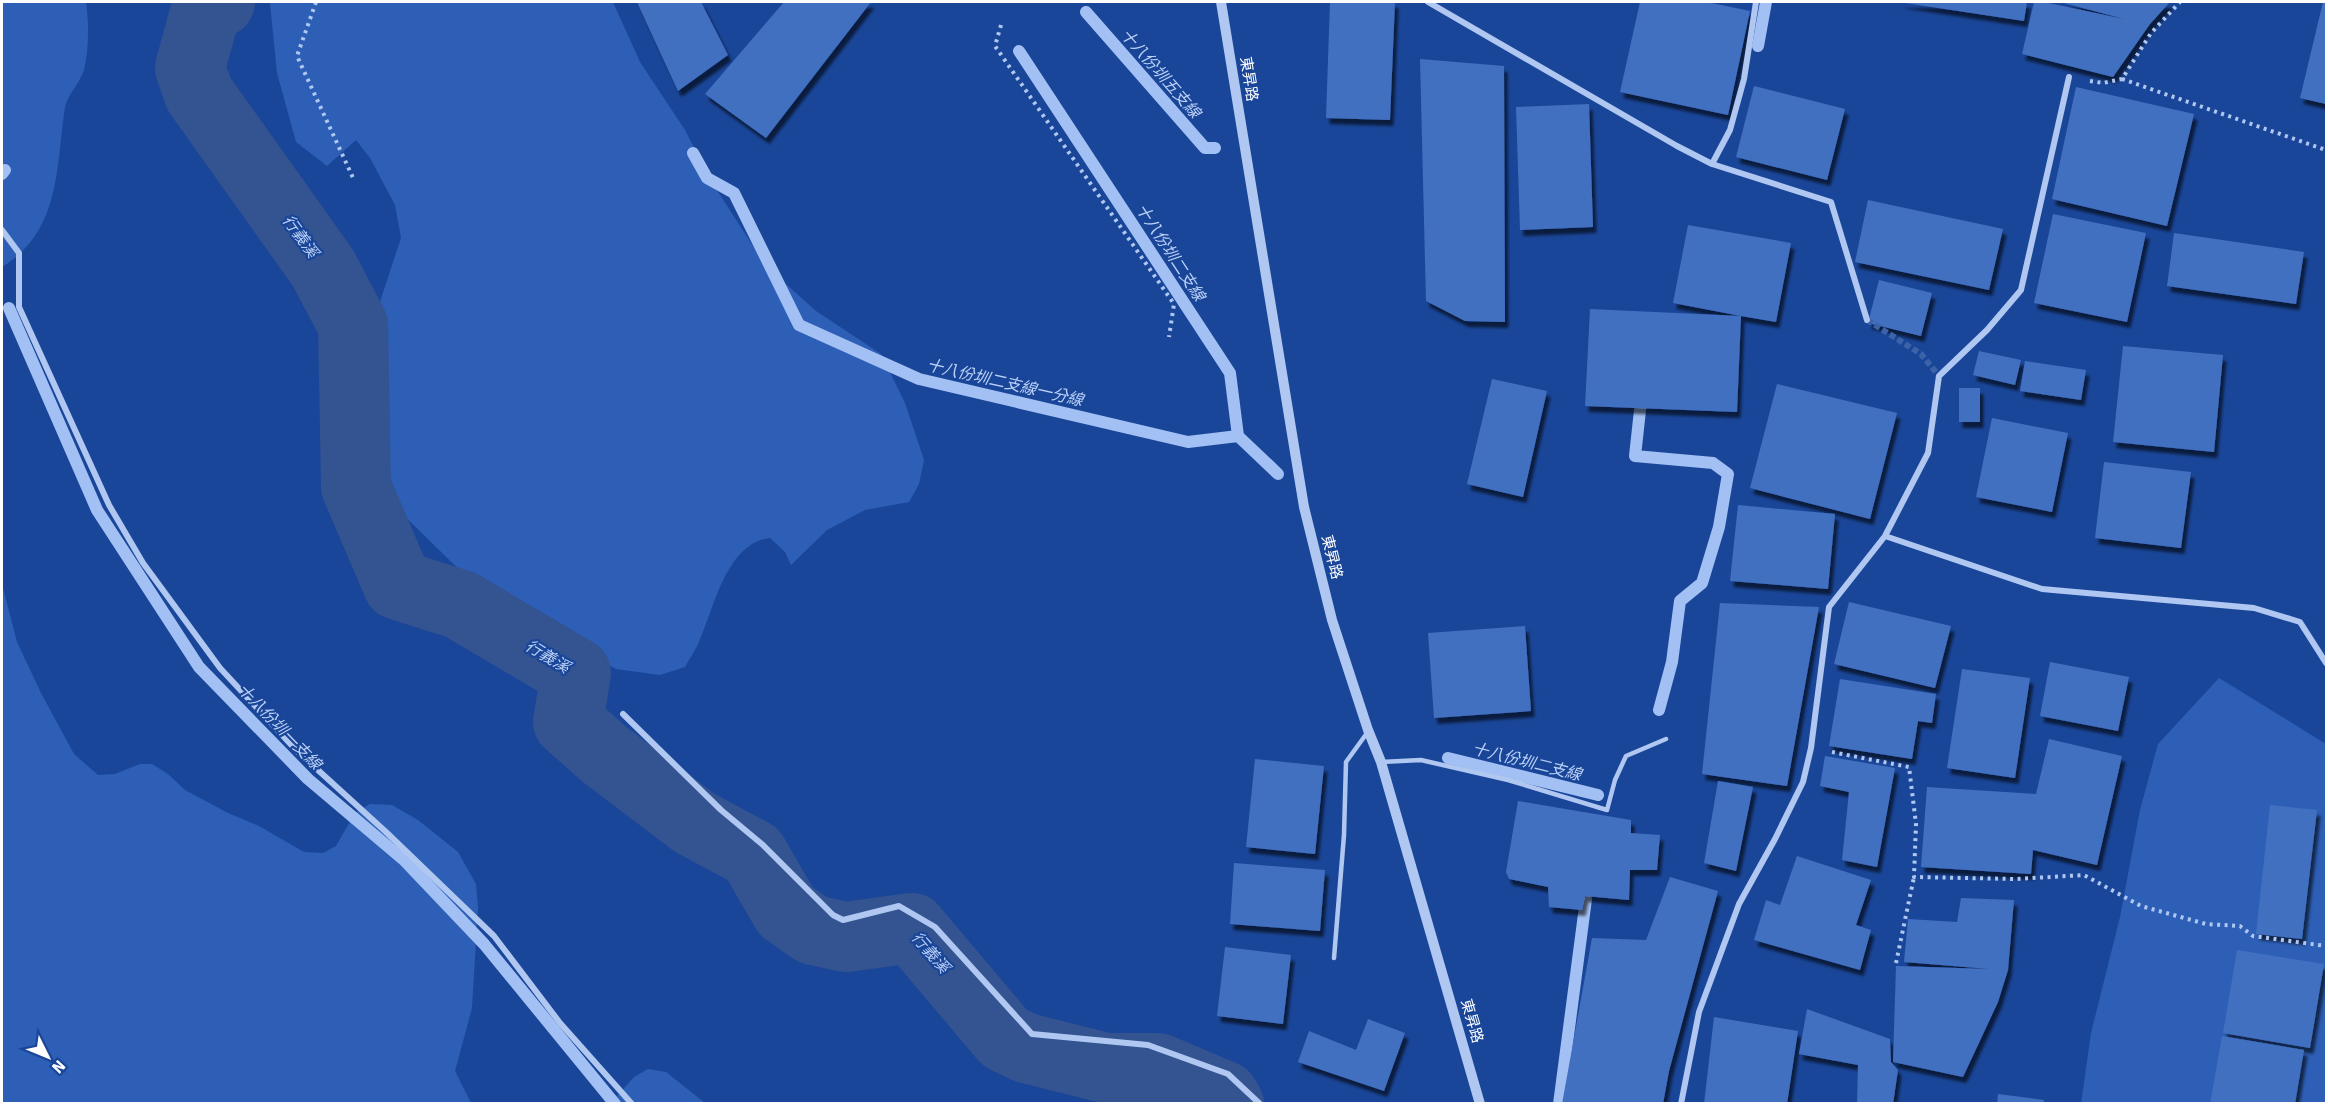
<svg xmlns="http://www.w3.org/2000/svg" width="2328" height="1105" viewBox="0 0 2328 1105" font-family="Signika,'Noto Sans TC',sans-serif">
<defs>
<filter id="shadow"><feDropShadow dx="3.5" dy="6" stdDeviation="1.5" flood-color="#0009"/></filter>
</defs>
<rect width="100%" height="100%" fill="#1a4699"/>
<path fill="#2d5fb6" d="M2,2H86C89,24 89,48 84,70C80,83 68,94 65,107C56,167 61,231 2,267Z
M272,2H613L640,62L685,130L711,181L766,266L816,311L881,354L905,403L924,460L919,484L909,502L865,510L827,530L791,565L785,552L770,538C726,543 714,609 699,642C695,651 689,659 685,667L660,675L616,669L576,646L537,618L481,591L389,501L369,448L375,317L401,238L395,205L370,158L356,140L327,166L296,142L277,73L270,4Z
M2,584L17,642L41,693L74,754L98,775L115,774L140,764H152L168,774L185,790L228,813L259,826L304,852L323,853L336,846L355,813L370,804L392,805L418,820L458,852L476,884L478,907L472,1008L455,1071L471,1103H2Z
M2219,678L2326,744V1103L2081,1104L2091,1033L2120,917L2140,810L2158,744Z
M648,1069L666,1072L705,1103L610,1104L634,1077Z"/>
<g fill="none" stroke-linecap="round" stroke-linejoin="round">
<path stroke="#a2c0f3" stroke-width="12" d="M1086,12L1205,148H1215
M1758,46L1766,2
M1019,51L1230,373L1238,436L1278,474
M693,153L707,178L734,193L799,325L919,379L1188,442L1238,436
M2,174L5,170
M9,308L97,510L199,667L308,779L405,861L484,944L615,1104
M1642,392L1635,456L1713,463L1728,474L1719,527L1702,583L1680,601L1672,662L1659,710
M1448,758L1598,795
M1559,1104L1586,899"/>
<path stroke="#335391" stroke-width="70" d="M220,2L206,9L190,68L199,94L323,268L353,325L356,487L398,585L461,605L576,673L568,722L604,754L695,823L753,854L786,911L813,930L846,937L912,928L1005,1038L1026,1048L1106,1068H1158L1224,1096L1229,1104"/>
</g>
<path fill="#436fc0" filter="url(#shadow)" d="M637,2H701L728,55L678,91Z
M784,2H871L766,138L705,94Z
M1330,2H1395L1390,120L1326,118Z
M1640,2H1707L1750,11L1728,115L1620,92Z
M1899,2H2027L2024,21Z
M2034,2H2044L2124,19L2060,2H2170L2150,24L2113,77L2022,54Z
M2323,2H2326V104L2300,98Z
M1420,59L1504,66L1505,322L1465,321L1426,301Z
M1754,86L1845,109L1827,180L1736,157Z
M2076,87L2194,114L2167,226L2052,199Z
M1589,104L1593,227L1520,230L1516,107Z
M1868,200L2003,229L1989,290L1855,262Z
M2053,214L2146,233L2127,322L2034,303Z
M1688,225L1791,243L1776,322L1741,316L1737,412L1585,406L1590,309L1741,316L1673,303Z
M2174,233L2304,252L2296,304L2167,286Z
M1879,280L1932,293L1921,336L1868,323Z
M2123,346L2223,355L2214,452L2113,442Z
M1979,351L2021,360L2015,385L1973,375Z
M2025,361L2086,370L2081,400L2020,391Z
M1492,379L1547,391L1523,497L1467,484Z
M1777,384L1897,413L1870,519L1750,488Z
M1959,388H1980V422H1959Z
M1992,418L2068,433L2052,512L1976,497Z
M2104,462L2191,472L2181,548L2095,538Z
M1738,505L1835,514L1828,589L1730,581Z
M1849,602L1951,626L1935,688L1834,664Z
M1720,603L1819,607L1787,786L1702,774Z
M1525,626L1531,711L1434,718L1428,633Z
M2050,662L2129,677L2118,731L2040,716Z
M1962,669L2030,678L2015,778L1947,768Z
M1840,679L1936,694L1932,723L1918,721L1912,759L1829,746Z
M2049,739L2122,756L2097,865L2033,850L2031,874L1921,867L1927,787L2036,794Z
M1825,756L1895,768L1877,867L1842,860L1849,792L1820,786Z
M1255,759L1324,766L1315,854L1246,847Z
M1718,781L1753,787L1736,871L1704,863Z
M1518,801L1631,820V833L1660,835L1657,870H1630L1629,900L1585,896L1582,910L1549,907L1548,887L1509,879L1506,872Z
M2270,805L2317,810L2302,939L2256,934Z
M1797,856L1871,880L1856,925L1871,930L1860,970L1754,940L1766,900L1780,905Z
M1234,863L1325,870L1320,931L1230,924Z
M1670,877L1718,891L1669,1071L1663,1104H1562L1592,938L1646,940Z
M1961,898L2014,900L2008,970L1998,1002L1963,1077L1893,1062L1896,966L1989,969L1904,962L1908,919L1957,922Z
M1225,947L1291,955L1283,1024L1217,1016Z
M2237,950L2324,964L2310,1048L2223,1033Z
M1807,1009L1890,1039L1891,1062L1898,1070L1893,1104H1857L1858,1065L1799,1054Z
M1714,1017L1798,1031L1787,1104H1704Z
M1368,1019L1405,1033L1384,1091L1298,1062L1309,1031L1356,1050Z
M2222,1036L2304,1050L2295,1104H2210Z
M1998,1094L2044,1100L2043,1104H1997Z"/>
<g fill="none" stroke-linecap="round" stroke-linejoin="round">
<path stroke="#3c62a8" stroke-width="6" stroke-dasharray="6 3" stroke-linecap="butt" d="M1867,320L1921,354L1939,376"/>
<path stroke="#afc7f1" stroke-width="4" stroke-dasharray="3 4.5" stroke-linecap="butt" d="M316,2L297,56L354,180
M1001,25L995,46L1174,304L1169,337
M2122,79L2326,150
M2090,81L2103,83L2122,79L2151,33L2180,2
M1832,752L1909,767L1916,824L1914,877L2016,879L2084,875L2141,906L2206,924L2240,926L2253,936L2326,946
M1896,963L1914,877"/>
<path stroke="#afc7f1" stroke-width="4.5" d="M1381,762L1421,760L1508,780L1607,810L1615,780L1626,756L1666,739
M1334,958L1344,835L1346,762L1367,733"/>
<path stroke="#afc7f1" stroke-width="6" d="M1428,2L1677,146L1712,164L1831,202L1867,320
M1712,164L1730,130L1744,79L1756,2
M2,230L19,253V307L109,505L143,563L220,668L296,750L386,832L494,936L560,1023L632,1104
M1885,536L2042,589L2254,608L2300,622L2326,663
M623,714L721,810L763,845L833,915L843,920L899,906L935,927L1032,1034L1148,1045L1228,1074L1260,1104
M1681,1104L1699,1012L1739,904L1775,839L1803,782L1811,748L1829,607L1885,536L1928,453L1939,376L1987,330L2021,290L2069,77"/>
<path stroke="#afc7f1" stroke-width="10" d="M1221,2L1304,507L1332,620L1368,730L1381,762L1480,1104"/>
</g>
<g text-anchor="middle" stroke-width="4.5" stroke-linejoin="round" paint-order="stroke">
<g font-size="15" fill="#fff" stroke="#1a4699">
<text transform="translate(1249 79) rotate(81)" y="5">東昇路</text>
<text transform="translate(1332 557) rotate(76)" y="5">東昇路</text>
<text transform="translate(1472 1021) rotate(74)" y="5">東昇路</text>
</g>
<g font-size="16" font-style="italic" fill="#bbd1f7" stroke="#1a4699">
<text transform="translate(1161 73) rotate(49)" y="6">十八份圳五支線</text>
<text transform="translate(301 236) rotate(54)" y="6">行義溪</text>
<text transform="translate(1171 252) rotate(57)" y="6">十八份圳二支線</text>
<text transform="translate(1005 382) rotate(13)" y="6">十八份圳二支線一分線</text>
<text transform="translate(548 656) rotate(31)" y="6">行義溪</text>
<text transform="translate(280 726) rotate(46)" y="6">十八份圳一支線</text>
<text transform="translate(1527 761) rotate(14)" y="6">十八份圳二支線</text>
<text transform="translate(931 952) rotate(49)" y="6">行義溪</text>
</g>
</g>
<rect width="2328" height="1105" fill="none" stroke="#ffffff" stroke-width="6"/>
<g transform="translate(48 1057) rotate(133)" stroke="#1a4699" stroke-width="4.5" paint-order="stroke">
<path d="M0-4.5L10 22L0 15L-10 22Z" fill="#ffffff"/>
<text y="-9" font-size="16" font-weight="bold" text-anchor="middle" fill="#ffffff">N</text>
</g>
</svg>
